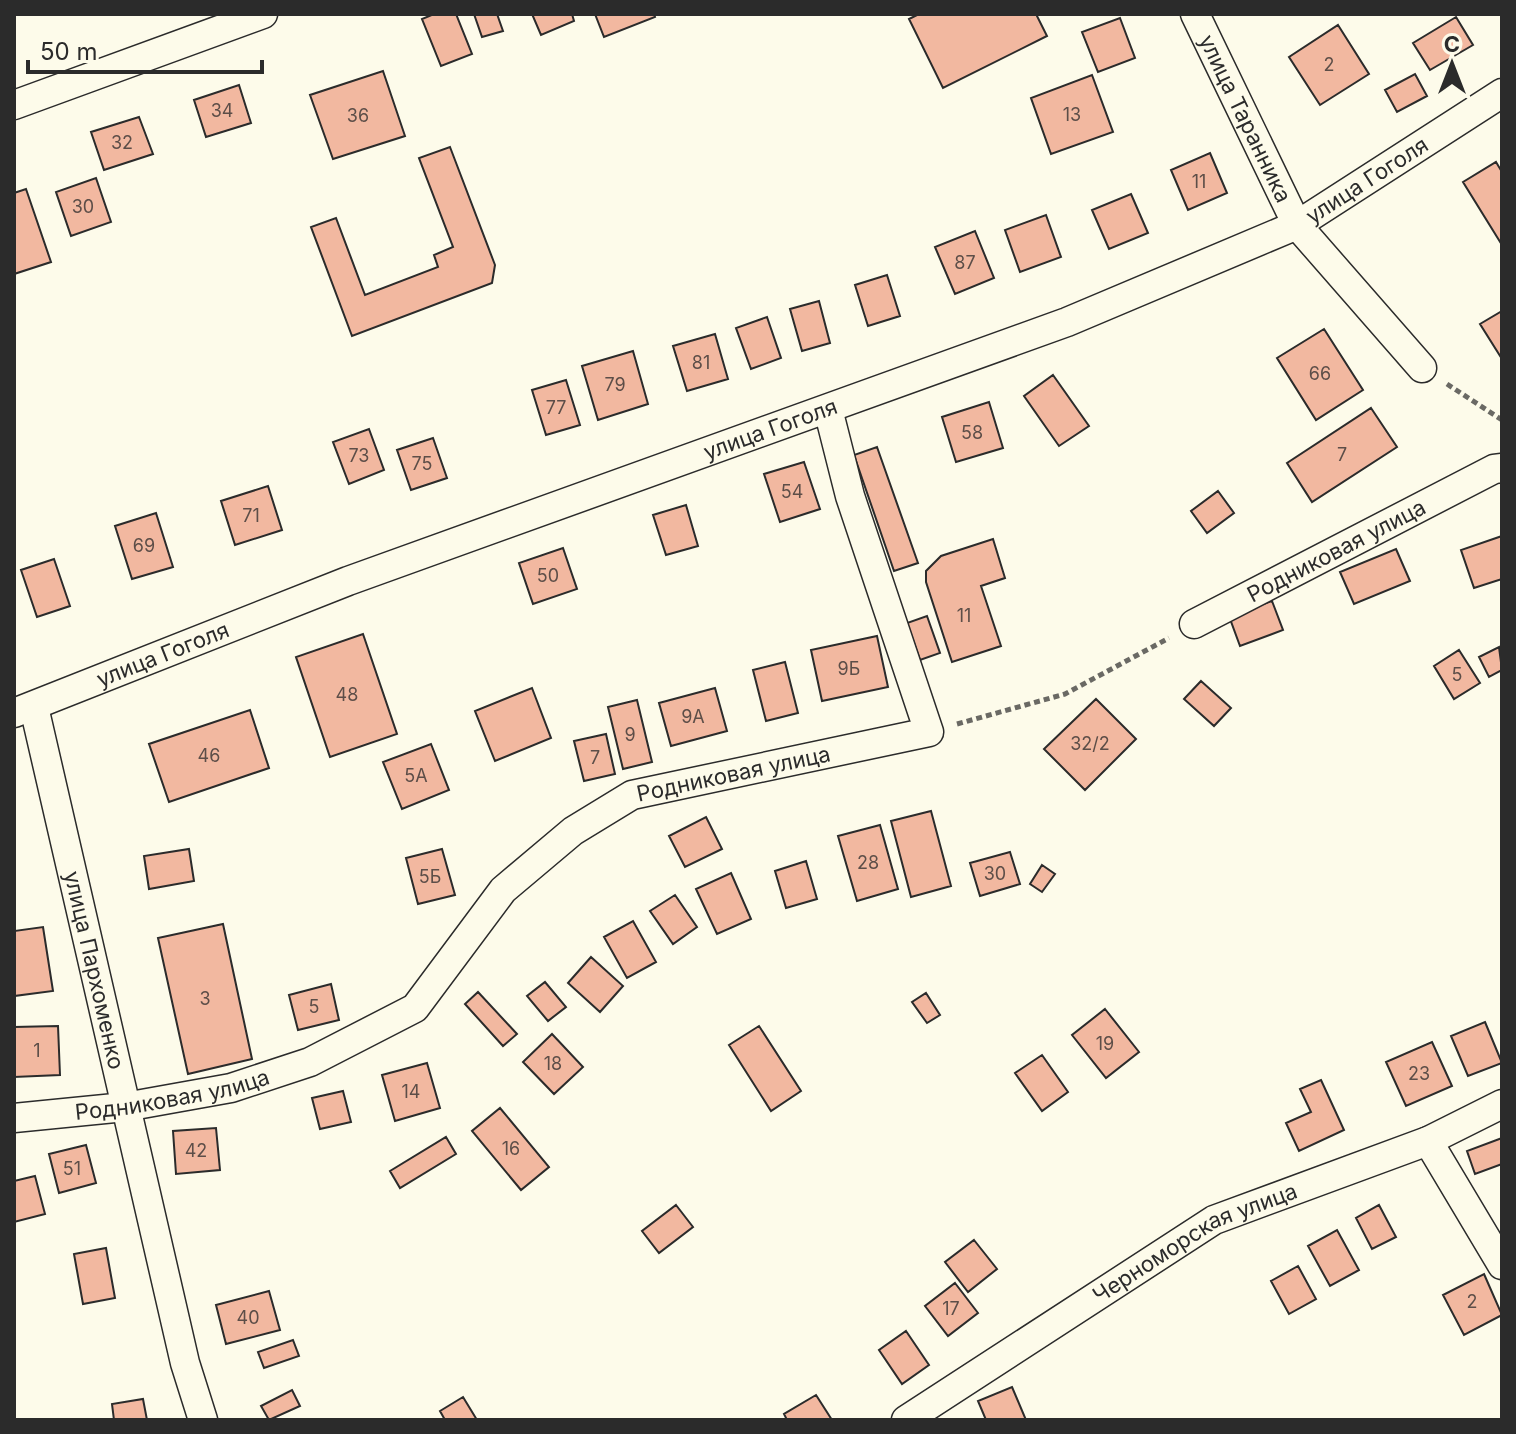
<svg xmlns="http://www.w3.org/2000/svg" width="1516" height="1434" viewBox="0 0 1516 1434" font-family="Inter,sans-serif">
<rect width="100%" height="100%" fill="#fdfbea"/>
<path fill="#f2b8a0" stroke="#2b2b2b" stroke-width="2" d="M434,14H456L472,54L441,66L422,19Z
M474,14H497L503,31L482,37Z
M532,14H572L574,21L541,35Z
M595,14H654L655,17L604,37Z
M919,14H1036L1047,36L943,88L909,19Z
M1456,17L1473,45L1430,70L1413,43Z
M1120,18L1135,58L1098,72L1082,32Z
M1338,25L1369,74L1320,105L1289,57Z
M383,71L405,136L333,159L310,95Z
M1415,74L1427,96L1397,112L1385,90Z
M1092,75L1113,132L1051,154L1031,98Z
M239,85L251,123L206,137L194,100Z
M139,117L153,154L104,170L91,132Z
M450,147L495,265L492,283L352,336L311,227L336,218L365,295L438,267L434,255L453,247L419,158Z
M1210,153L1227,193L1188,210L1171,170Z
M1496,162L1502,172V245L1463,182Z
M96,178L111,222L71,236L56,192Z
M26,189L51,262L14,274V193Z
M1131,194L1148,233L1109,249L1092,210Z
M1046,215L1061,257L1020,272L1005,230Z
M975,231L994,278L955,294L935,247Z
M887,275L900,316L868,326L855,285Z
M819,301L830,343L802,351L790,309Z
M1502,311V359L1480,324Z
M767,317L781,358L751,369L736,328Z
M1324,329L1363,390L1316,420L1277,358Z
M715,334L728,379L687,391L673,346Z
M633,351L648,404L598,420L582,366Z
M1053,375L1089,426L1059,446L1024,396Z
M566,380L580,425L546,435L532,390Z
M989,402L1003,448L956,462L942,417Z
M1371,408L1397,447L1312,502L1287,463Z
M369,429L384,470L349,484L333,442Z
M433,438L447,478L411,490L397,450Z
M877,447L918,563L894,571L854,455Z
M804,462L820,509L780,522L764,474Z
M268,486L282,530L235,545L221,501Z
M1218,491L1234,513L1207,533L1191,511Z
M686,505L698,546L666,555L653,515Z
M156,513L173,567L132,579L115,526Z
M1502,536V579L1474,588L1461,550Z
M993,539L1005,578L981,586L1001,646L952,662L926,582V571L941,556Z
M563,548L577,589L533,604L519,563Z
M1396,549L1410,581L1354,604L1340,572Z
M54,559L70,606L37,617L21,570Z
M1272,601L1283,630L1240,646L1229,616Z
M927,616L940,653L920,660L907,623Z
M363,634L397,734L330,757L296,657Z
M877,636L888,687L822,701L811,650Z
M1499,647L1502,670L1489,677L1479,657Z
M1459,650L1480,683L1454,699L1434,666Z
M785,662L798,713L766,721L753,670Z
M1201,681L1231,708L1214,726L1184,699Z
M532,688L551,738L495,761L475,711Z
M715,688L727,731L671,746L659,703Z
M1096,699L1136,739L1085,790L1044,749Z
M637,700L652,762L623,769L608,707Z
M250,710L269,768L169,802L149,744Z
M606,734L615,774L584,781L574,741Z
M431,744L449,790L402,809L383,762Z
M931,811L951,886L911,897L891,821Z
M706,817L722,849L685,867L669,836Z
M880,825L898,889L857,901L838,836Z
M189,849L194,881L149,889L144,856Z
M442,849L455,895L418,904L406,858Z
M1010,852L1020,884L980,896L970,863Z
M806,861L817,899L786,908L775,871Z
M1042,865L1055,874L1042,892L1030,884Z
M731,873L751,919L717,934L696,889Z
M675,895L697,927L673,944L650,911Z
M633,921L656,962L627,978L604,937Z
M223,924L252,1059L188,1074L158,938Z
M43,927L53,991L14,996V931Z
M591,957L623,986L600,1012L568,983Z
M545,982L566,1007L548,1021L527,996Z
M331,984L339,1020L298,1030L289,995Z
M478,992L517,1034L503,1046L465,1004Z
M926,993L940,1015L927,1023L912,1002Z
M1105,1009L1139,1052L1106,1078L1072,1035Z
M1485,1022L1502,1063L1468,1076L1451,1036Z
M58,1026L60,1075L14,1077V1027Z
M759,1026L801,1091L771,1111L729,1045Z
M552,1034L583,1067L554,1094L523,1062Z
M1432,1042L1452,1086L1406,1106L1386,1062Z
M1042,1055L1068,1092L1042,1111L1015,1073Z
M427,1063L440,1108L395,1121L382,1075Z
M1321,1080L1344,1130L1299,1151L1286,1123L1311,1112L1300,1089Z
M343,1091L351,1122L320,1129L312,1098Z
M500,1108L549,1167L521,1190L472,1131Z
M216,1128L220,1170L176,1174L173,1131Z
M446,1137L456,1154L400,1188L390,1171Z
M1502,1138V1164L1475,1174L1467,1151Z
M86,1145L96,1183L59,1193L49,1154Z
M35,1176L45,1214L14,1222V1181Z
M676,1205L693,1227L659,1253L642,1231Z
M1379,1205L1396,1237L1372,1249L1356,1218Z
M1337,1230L1359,1270L1330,1286L1308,1246Z
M974,1240L997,1269L968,1292L945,1262Z
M106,1248L115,1298L83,1304L74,1254Z
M1298,1266L1316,1299L1289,1314L1271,1281Z
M1484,1274L1502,1315L1464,1335L1443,1295Z
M955,1283L978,1313L948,1336L925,1306Z
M269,1291L280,1330L226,1344L216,1305Z
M906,1331L929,1365L902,1384L879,1350Z
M293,1340L299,1356L264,1368L258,1352Z
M1012,1387L1026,1420H986L978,1401Z
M292,1390L300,1406L269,1420L261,1406Z
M816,1395L832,1420H787L784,1414Z
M463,1397L477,1420H445L440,1411Z
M143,1399L147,1420H114L112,1404Z"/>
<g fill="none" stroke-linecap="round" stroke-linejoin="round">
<g stroke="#2b2b2b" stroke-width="31">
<g id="minor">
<path id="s1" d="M1195,14L1297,225L1422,368"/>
<path d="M14,105L263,14"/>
<path id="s2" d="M1194,624L1494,469L1502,468"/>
<path id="s3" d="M34,707L185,1363L203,1420"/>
<path id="s4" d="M14,713L348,581L1067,322L1297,225L1502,93"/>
<path id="s5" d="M14,1118L125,1107L231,1088L310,1062L415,1008L503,890L573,831L632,795L929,732L850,496L828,409"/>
<path d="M1428,1141L1502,1265"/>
<path id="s6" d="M906,1420L1214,1220L1428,1141L1502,1104"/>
</g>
</g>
<path stroke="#6a6964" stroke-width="5" stroke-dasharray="6 4" stroke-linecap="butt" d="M1447,384L1502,420
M957,724L1065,694L1169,638"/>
<use href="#minor" stroke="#fdfbea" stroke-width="28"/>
</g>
<g text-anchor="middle" stroke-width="6" stroke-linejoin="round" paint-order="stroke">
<g font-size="18" fill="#5d4e48">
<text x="1329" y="71">2</text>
<text x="222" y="117">34</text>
<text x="1072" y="121">13</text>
<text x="358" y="122">36</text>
<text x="122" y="149">32</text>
<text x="1199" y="188">11</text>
<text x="83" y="213">30</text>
<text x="965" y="269">87</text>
<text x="701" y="369">81</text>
<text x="1320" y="380">66</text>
<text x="615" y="391">79</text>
<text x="556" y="414">77</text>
<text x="972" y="439">58</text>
<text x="1342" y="461">7</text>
<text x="359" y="462">73</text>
<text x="422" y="470">75</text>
<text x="792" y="498">54</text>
<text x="251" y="522">71</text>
<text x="144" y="552">69</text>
<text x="548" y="582">50</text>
<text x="964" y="622">11</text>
<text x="849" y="675">9Б</text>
<text x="1457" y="681">5</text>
<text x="347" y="701">48</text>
<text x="693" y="723">9А</text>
<text x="630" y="741">9</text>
<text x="1090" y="750">32/2</text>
<text x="209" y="762">46</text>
<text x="595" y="764">7</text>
<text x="416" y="782">5А</text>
<text x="868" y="869">28</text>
<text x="995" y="880">30</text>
<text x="430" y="883">5Б</text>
<text x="205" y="1005">3</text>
<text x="314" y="1013">5</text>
<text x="1105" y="1050">19</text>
<text x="37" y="1057">1</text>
<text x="553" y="1070">18</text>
<text x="1419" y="1080">23</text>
<text x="411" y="1098">14</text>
<text x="511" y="1155">16</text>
<text x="196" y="1157">42</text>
<text x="72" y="1175">51</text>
<text x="1472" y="1308">2</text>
<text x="951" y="1315">17</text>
<text x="248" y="1324">40</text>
</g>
<g font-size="22" fill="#2b2b2b" stroke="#fdfbea">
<text dy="8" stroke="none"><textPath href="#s1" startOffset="116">улица Таранника</textPath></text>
<text dy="8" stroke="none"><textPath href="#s4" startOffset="1456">улица Гоголя</textPath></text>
<text dy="8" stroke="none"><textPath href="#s4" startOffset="808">улица Гоголя</textPath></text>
<text dy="8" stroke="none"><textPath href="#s2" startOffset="160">Родниковая улица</textPath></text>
<text dy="8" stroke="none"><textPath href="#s4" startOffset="160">улица Гоголя</textPath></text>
<text dy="8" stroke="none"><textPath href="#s5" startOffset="832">Родниковая улица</textPath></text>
<text dy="8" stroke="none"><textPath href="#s3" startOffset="270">улица Пархоменко</textPath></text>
<text dy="8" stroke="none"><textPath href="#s5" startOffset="160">Родниковая улица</textPath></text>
<text dy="8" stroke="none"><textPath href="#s6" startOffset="340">Черноморская улица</textPath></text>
</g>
</g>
<rect width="1516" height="1434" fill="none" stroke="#2b2b2b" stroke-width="32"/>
<g transform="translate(1452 64)" stroke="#fdfbea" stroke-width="6" paint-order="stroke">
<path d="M0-6L14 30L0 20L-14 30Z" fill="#2b2b2b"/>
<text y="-12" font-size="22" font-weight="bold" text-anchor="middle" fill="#2b2b2b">С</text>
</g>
<path d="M28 60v12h234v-12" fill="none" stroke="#2b2b2b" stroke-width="4"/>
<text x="40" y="60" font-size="24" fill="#2b2b2b" stroke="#fdfbea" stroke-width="6" paint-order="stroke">50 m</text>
</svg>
